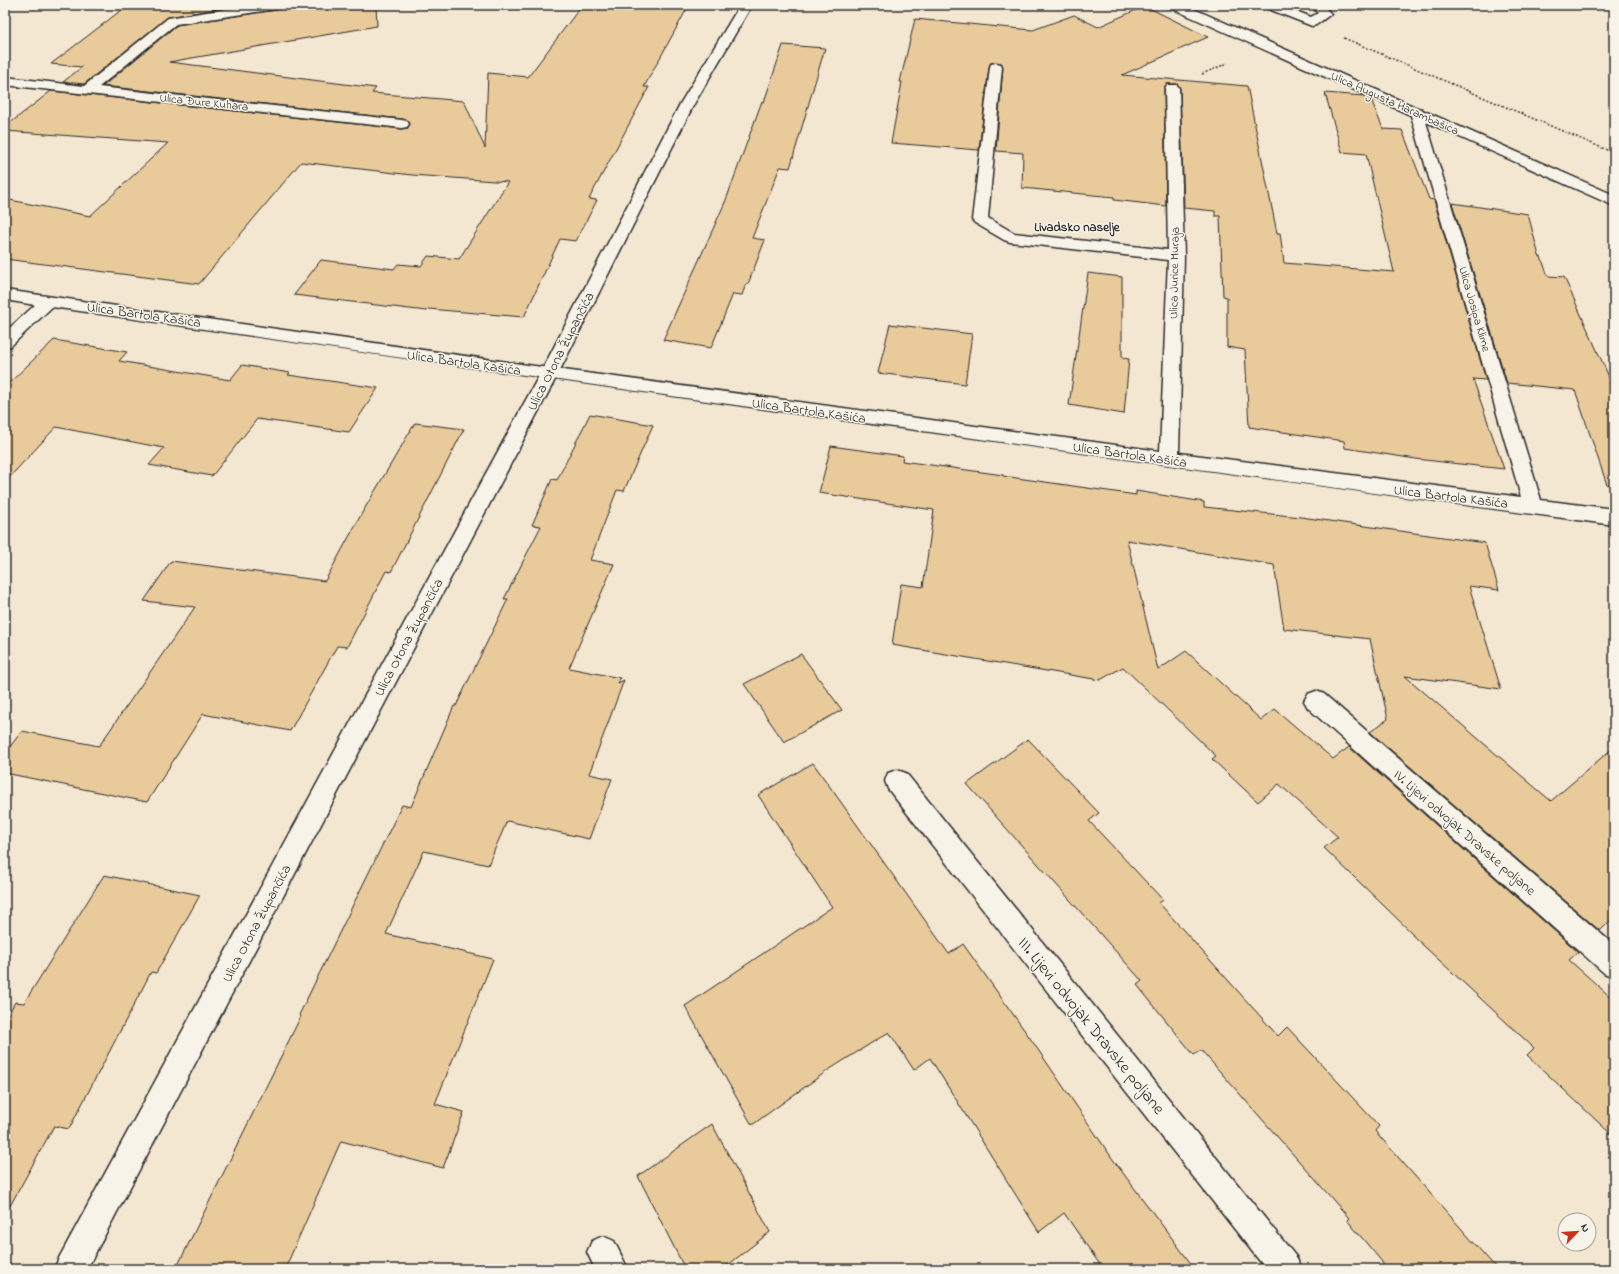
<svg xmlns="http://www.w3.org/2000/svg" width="1619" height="1274" viewBox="0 0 1619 1274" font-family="'Indie Flower',sans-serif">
<rect width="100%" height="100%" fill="#f3e7d1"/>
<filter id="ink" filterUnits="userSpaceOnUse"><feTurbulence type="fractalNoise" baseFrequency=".025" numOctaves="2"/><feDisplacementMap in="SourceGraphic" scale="8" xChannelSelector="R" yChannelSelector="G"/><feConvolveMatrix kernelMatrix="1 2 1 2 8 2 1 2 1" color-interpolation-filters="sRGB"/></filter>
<g filter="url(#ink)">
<path fill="#e9ca9b" stroke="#2b2b2b" d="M128,5H242L168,17L84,84L63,82L82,67L51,64Z
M283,5H376L377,26L169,62L376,88L372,93L464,101L485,148L488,73L528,77L582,5H689L644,87H649L589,199L597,200L576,241L560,239L524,317L428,309L426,311L294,295L321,260L394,269L398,264L421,266L428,256L459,259L508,182L412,175L301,162L199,284L5,259V199L90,216L168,143L5,131V127L51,91L402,129L408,128L410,123L407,120L402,119L103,86L177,25L276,10L281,9Z
M1145,6L1208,37L1122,75L1247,86L1277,233H1280L1284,263L1394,272L1366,154L1342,152L1325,93L1364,96L1371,99L1383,129L1402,130L1429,199L1434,200L1486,380L1473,379L1504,469L1416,459L1345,448L1344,441L1249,427L1245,350L1227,347V297L1223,296L1220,216H1215V211L1184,208L1180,88L1177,84H1167L1164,88L1166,206L1114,200V197L1022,188L1023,153L996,151L1003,67L1001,63H991L989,67L979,150L891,143L902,82H900L915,19L1033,30L1074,15L1098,27Z
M783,45L825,48L790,168L780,167L752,238L765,240L748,284H746L742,295L733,294L711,348L663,340L726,200L762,101L764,102Z
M1452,203L1528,214L1539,256L1541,257L1548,276L1564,277L1614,388V483L1607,485L1575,390L1507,383Z
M1088,273L1122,277V358L1129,359L1124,414L1069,405Z
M890,324L972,334L965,384L878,373Z
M54,340L127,352L119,361L230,380L242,365L290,373L288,375L378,388L349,432L257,419L212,476L149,465L164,448L56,427L5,482V387Z
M590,414L653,425L624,491L617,490L590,560L614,564L569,668L620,678L618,683L624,680L589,774L612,779L589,839L507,821L488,865L424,851L386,934L493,959L435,1104L464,1112L443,1168L341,1141L285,1269H176L301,1016L299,1015L402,805L411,807L454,706H456L508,599H504L541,526L532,525L552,479L557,480Z
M415,423L464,429L391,572L386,571L347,647L337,646L290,731L203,714L147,802L5,773V753L22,731L99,746L195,607L144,601L171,561L325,581L362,513Z
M831,446L903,456L902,461L1003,475V476L1136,495V491L1204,502V507L1301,517L1485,543L1499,590L1469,586L1501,689L1405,676L1551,801L1614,747V917L1600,931L1370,732L1388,719L1370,639L1284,629L1274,565L1127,540L1158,670L1186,651L1261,720L1275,709L1333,759L1349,747L1578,952L1569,960L1614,1000V1137L1527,1055L1534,1048L1412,935L1413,934L1324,848L1338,837L1279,784L1258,802L1212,759L1216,756L1123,667L1100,680L892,645L901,584L923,587L934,510L819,493Z
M801,654L842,710L784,742L744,684Z
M1028,739L1099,813L1089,821L1163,900L1159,903L1278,1036L1287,1027L1379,1126L1375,1131L1497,1269H1388L1347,1220L1349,1218L1201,1050L1194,1055L1137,985L1142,981L967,784Z
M813,763L949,954L963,944L1030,1038L1114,1161L1195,1269H1103L1064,1213L1039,1232L930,1058L914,1070L889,1032L827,1071L752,1125L685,1006L832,907L758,795Z
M104,875L200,895L156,973L151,972L69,1129L54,1126L5,1215V1020L15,1002L24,1003Z
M712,1124L770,1232L723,1269H685L638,1176Z"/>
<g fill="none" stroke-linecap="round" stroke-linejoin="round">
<g stroke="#2b2b2b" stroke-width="3">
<path id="minor" d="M252,5H282L280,8L276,9L176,24L99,87L402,120L407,121L409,124L407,127L402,128L5,85V77L84,86L168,18Z
M1264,5H1281L1311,17L1318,13L1310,5H1323L1331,14L1316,25L1312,26L1266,8Z
M996,63L1001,64L1002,67L988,218L1014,233L1168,250L1165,88L1167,85H1177L1179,88L1184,256L1179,453L1521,497L1410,112L1412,109L1417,108L1422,109L1541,500L1614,509V525C1093,456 572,383 52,307L11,346L5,348V332L35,305L5,300V290L549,368L1160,451L1168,260L1010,242L1004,240L975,223L972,220L990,67L991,64Z
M1316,691L1324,694L1614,945V977L1604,973L1308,708L1304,701L1308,694Z
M897,770L906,773L1297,1258L1302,1269H1266L888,789L885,781L888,773Z
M603,1236L614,1241L628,1269H595L587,1252L592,1241Z"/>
</g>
<g stroke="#2b2b2b" stroke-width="3">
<path id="tertiary" d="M740,5H752L694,104L558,374L87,1269H54L59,1258L540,374L680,104Z
M1169,5H1185L1614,195V206L1171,8Z"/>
</g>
<path stroke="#2b2b2b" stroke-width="1.5" stroke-dasharray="2 2" stroke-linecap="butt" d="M1344,38L1614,153
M1202,74L1228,63"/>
<use href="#minor" fill="#f7f3e8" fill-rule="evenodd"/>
<use href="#tertiary" fill="#f7f3e8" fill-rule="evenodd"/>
</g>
</g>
<g text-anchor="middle" stroke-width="3" stroke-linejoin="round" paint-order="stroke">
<g font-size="12" fill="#2b2b2b" stroke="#f7f3e8">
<text transform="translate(204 102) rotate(6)" y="4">Ulica Đure Kuhara</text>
<text transform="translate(1395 103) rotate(24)" y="4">Ulica Augusta Harambašića</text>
<text transform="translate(1174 273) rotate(-89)" y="4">Ulica Jurice Muraja</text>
<text transform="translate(1475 309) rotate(74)" y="4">Ulica Josipa Klime</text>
</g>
<g font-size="13" font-weight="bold" fill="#2b2b2b" stroke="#f7f3e8">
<text x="1077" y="231">Livadsko naselje</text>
</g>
<g font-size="14" fill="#2b2b2b" stroke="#f7f3e8">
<text transform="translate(144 314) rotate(8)" y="5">Ulica Bartola Kašića</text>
<text transform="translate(560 351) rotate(-63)" y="5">Ulica Otona Župančića</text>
<text transform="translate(464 362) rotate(8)" y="5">Ulica Bartola Kašića</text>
<text transform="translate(809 410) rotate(8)" y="5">Ulica Bartola Kašića</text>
<text transform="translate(1130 454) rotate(8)" y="5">Ulica Bartola Kašića</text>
<text transform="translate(1451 496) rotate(7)" y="5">Ulica Bartola Kašića</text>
<text transform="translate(408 637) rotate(-62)" y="5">Ulica Otona Župančića</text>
<text transform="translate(1465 832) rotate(41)" y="5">IV. Lijevi odvojak Dravske poljane</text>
<text transform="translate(256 923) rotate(-62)" y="5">Ulica Otona Župančića</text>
</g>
<g font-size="17" fill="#2b2b2b" stroke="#f7f3e8">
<text transform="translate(1092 1025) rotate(51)" y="6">III. Lijevi odvojak Dravske poljane</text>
</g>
</g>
<rect width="1619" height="1274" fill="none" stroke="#f7f3e8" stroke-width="20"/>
<rect x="10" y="10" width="1599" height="1254" fill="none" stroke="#2b2b2b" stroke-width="1.5" filter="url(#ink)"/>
<g transform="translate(1577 1232) rotate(65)"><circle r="19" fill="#f7f3e8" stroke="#a5a39c"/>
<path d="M0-3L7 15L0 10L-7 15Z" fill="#c8321e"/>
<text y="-6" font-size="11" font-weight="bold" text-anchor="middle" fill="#2b2b2b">N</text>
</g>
</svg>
